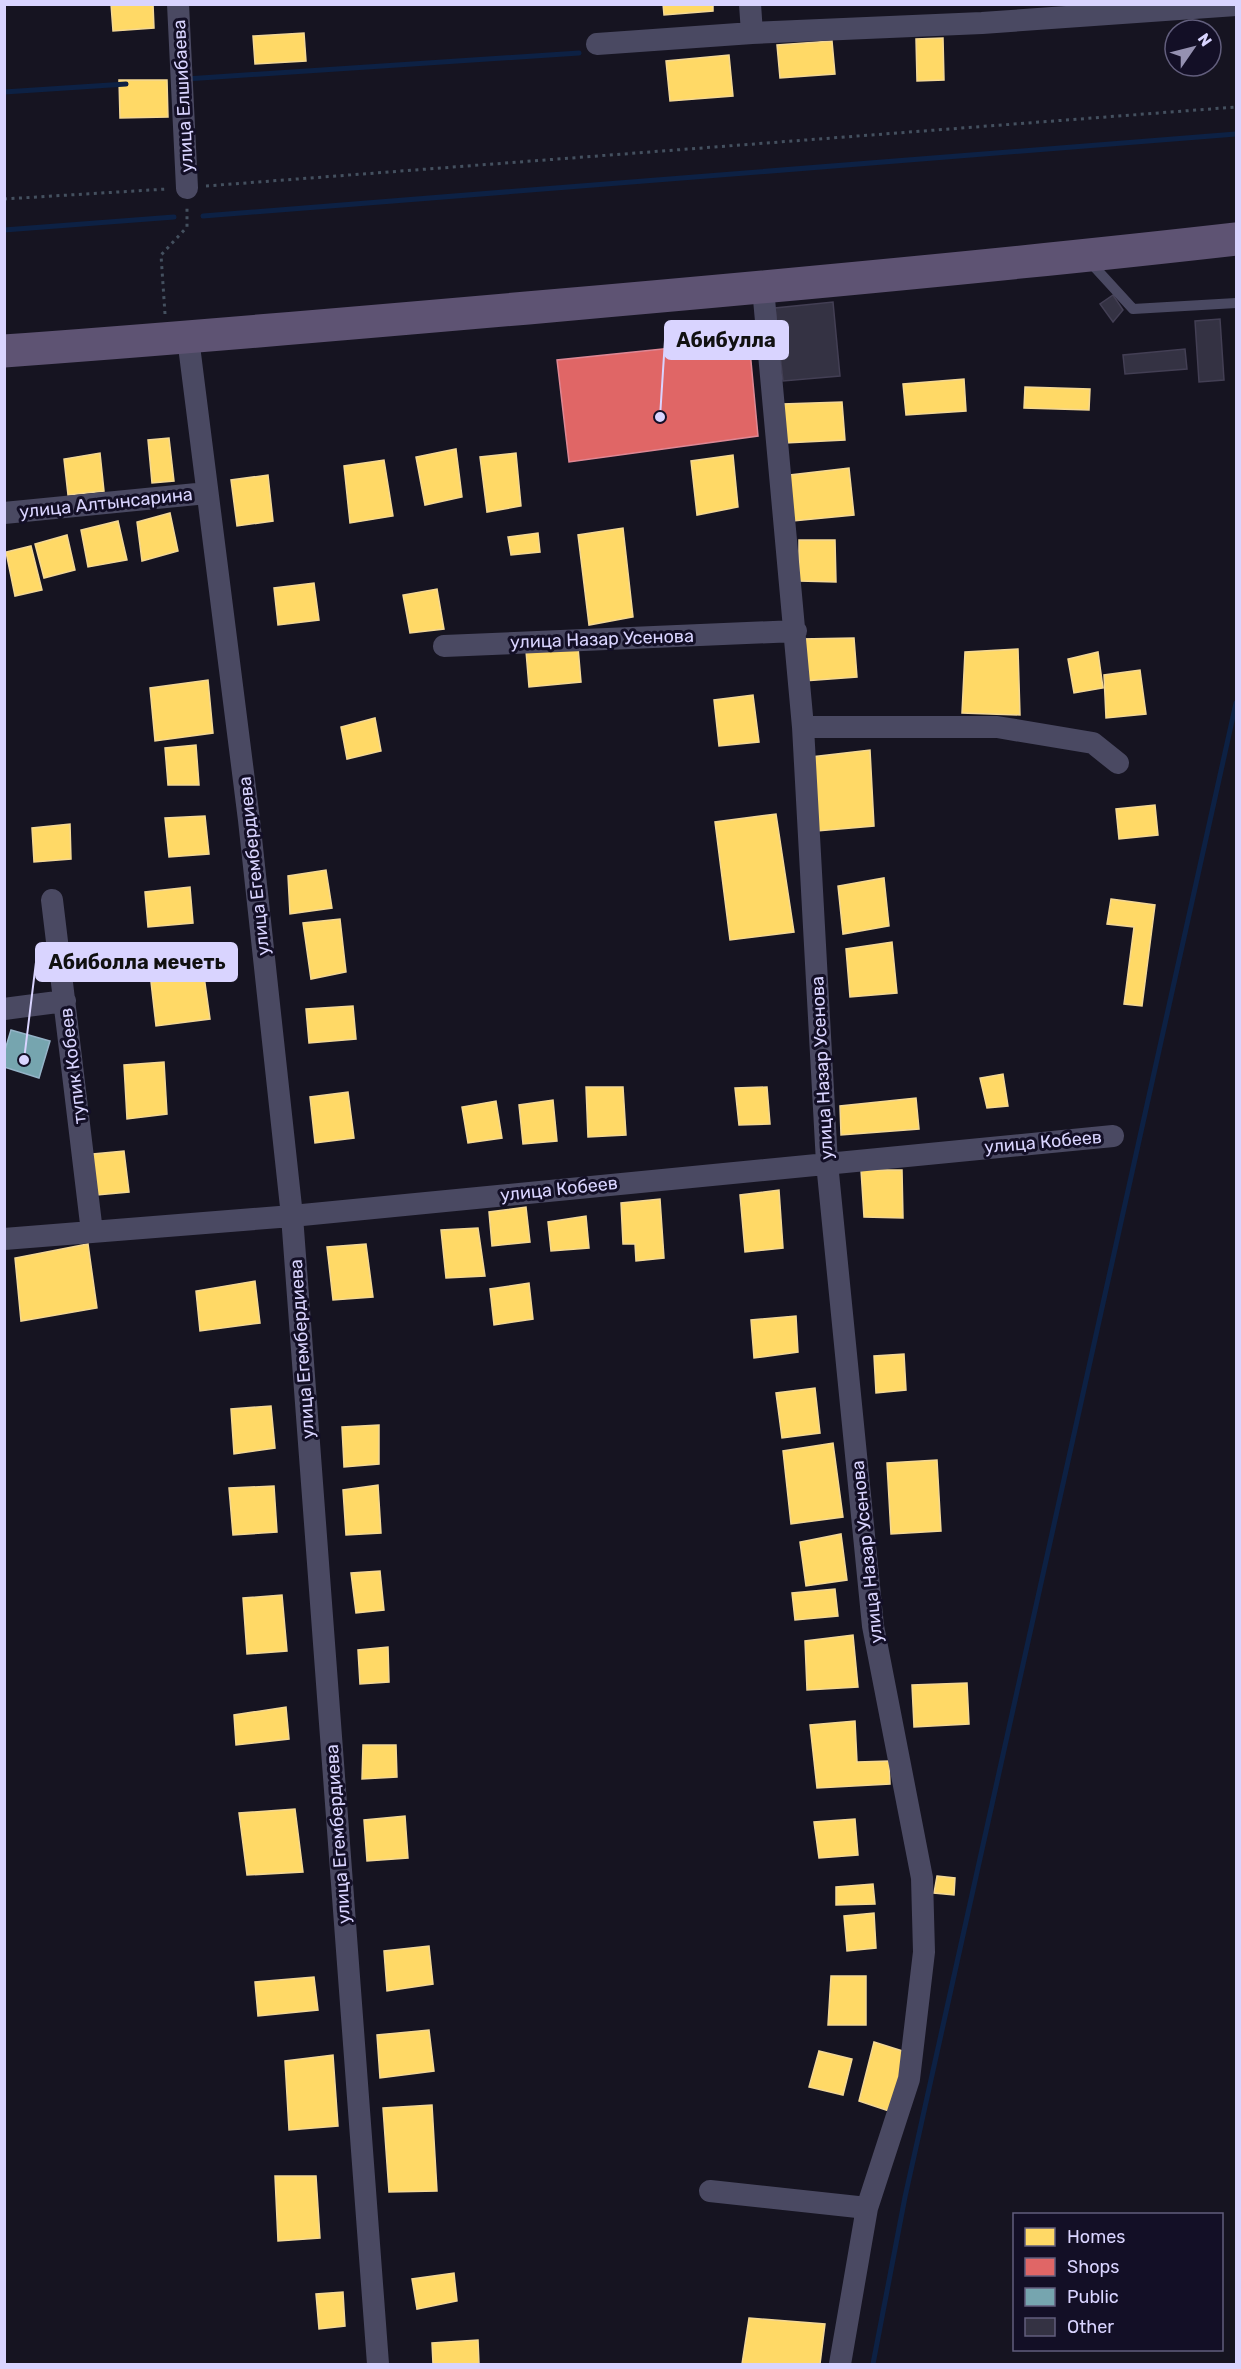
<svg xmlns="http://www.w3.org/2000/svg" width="1241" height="2369" viewBox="0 0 1241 2369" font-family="Rubik,sans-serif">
<rect width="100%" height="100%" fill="#161421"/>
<path fill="#ffd966" stroke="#f4d894" stroke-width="1.5" d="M111,4H153L154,28L113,31Z
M663,4H713V11L664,15Z
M304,33L306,61L255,64L253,36Z
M943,38L944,80L917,81L916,39Z
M832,41L835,74L780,78L777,45Z
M729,55L733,96L670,101L666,61Z
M119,80H167L168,117L120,118Z
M964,379L966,411L906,415L903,384Z
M1025,387L1090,389L1089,410L1024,408Z
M842,402L845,440L785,443L782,404Z
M169,438L174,481L152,483L148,440Z
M456,449L462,497L425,505L416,457Z
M100,453L104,491L68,495L64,459Z
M516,453L521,506L487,512L480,457Z
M733,455L738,507L697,515L691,461Z
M384,460L393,516L350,523L344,466Z
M849,468L854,515L793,521L790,475Z
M268,475L273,521L237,526L231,480Z
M170,513L178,551L142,561L137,522Z
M118,521L127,560L88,567L81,530Z
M623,528L633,617L589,625L578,535Z
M538,533L540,552L511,555L508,537Z
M67,535L75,570L44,578L35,544Z
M799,540H835L836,582L799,581Z
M31,546L42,590L15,596L6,552Z
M314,583L319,620L278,625L274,588Z
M437,589L444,629L410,633L403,595Z
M854,638L857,677L804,681L800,639Z
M578,647L581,682L529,687L526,651Z
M1018,649L1020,715L962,713L965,652Z
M1098,652L1103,688L1074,693L1068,659Z
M1140,670L1146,714L1106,718L1104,675Z
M208,680L213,733L155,741L150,688Z
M753,695L759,742L719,746L714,700Z
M375,718L381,751L347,759L341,727Z
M196,745L199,785H168L165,748Z
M870,750L874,826L817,831L811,757Z
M1155,805L1158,835L1119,839L1116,809Z
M776,814L794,932L730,940L715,822Z
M205,816L209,854L169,857L165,818Z
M70,824L71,859L34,862L32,828Z
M326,870L332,908L290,914L288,876Z
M884,878L889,926L843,934L838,886Z
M190,887L193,923L148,927L145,892Z
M1111,899L1155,905L1142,1006L1124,1004L1134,927L1107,924Z
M340,919L346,972L311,979L303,923Z
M892,942L897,993L850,997L846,949Z
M204,976L210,1019L156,1026L151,982Z
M353,1006L356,1039L309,1043L306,1009Z
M164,1062L167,1114L127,1119L124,1065Z
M1003,1074L1008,1106L987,1108L980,1078Z
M586,1087H623L626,1135L588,1137Z
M767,1087L770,1124L739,1125L735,1088Z
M348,1092L354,1138L315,1143L310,1097Z
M916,1098L919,1129L841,1135L840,1106Z
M553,1100L557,1141L523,1144L519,1105Z
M496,1101L502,1138L468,1143L462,1107Z
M124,1151L129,1192L97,1195L93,1154Z
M861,1170H902L903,1218L864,1217Z
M779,1190L783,1248L745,1252L740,1195Z
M660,1199L664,1258L636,1261L635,1244H623L621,1203Z
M526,1207L530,1242L492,1246L489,1212Z
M586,1216L589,1248L551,1251L548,1222Z
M478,1228L485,1276L446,1278L441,1230Z
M88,1244L97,1308L21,1321L15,1258Z
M366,1244L373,1297L333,1300L327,1247Z
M255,1281L260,1323L200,1331L196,1291Z
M529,1283L533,1319L494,1325L490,1289Z
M796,1316L798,1352L754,1358L751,1320Z
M904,1354L906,1390L876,1393L874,1356Z
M815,1388L820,1433L782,1438L776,1393Z
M271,1406L275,1448L234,1454L231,1409Z
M379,1425V1464L344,1467L342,1427Z
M833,1443L843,1517L791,1524L783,1451Z
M937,1460L941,1531L891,1534L887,1463Z
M378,1485L381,1533L346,1535L343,1490Z
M274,1486L277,1532L233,1535L229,1488Z
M841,1534L847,1580L806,1586L800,1542Z
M380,1571L384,1610L356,1613L351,1573Z
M835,1589L838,1616L795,1620L792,1593Z
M282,1595L287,1651L247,1654L243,1598Z
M853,1635L858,1687L807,1690L805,1641Z
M388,1647L389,1682L360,1684L358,1650Z
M967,1683L969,1724L914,1727L912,1685Z
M286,1707L289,1739L236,1745L234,1715Z
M855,1721L857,1762L889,1761L890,1784L817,1788L810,1725Z
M363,1745H396L397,1777L362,1779Z
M295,1809L303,1872L247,1875L239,1813Z
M405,1816L408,1858L367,1861L364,1820Z
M855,1819L858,1855L819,1858L814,1822Z
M937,1876L955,1878L954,1895L934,1893Z
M873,1884L875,1904L836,1905V1887Z
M874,1913L876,1948L847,1951L844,1916Z
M429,1946L433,1984L387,1991L384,1951Z
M831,1976H866V2025H828Z
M314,1977L318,2010L258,2016L255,1982Z
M429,2030L434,2071L380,2078L377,2035Z
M874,2042L906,2052L895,2113L859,2101Z
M819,2051L852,2059L843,2095L809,2087Z
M333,2055L338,2126L289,2130L285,2061Z
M432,2105L437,2191L389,2192L383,2108Z
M275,2176H316L320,2238L278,2241Z
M454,2273L457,2301L417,2309L412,2279Z
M343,2292L345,2326L319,2329L316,2294Z
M749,2318L825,2324L820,2364H742Z
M478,2340L479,2364H433L432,2343Z"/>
<path fill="#e06666" stroke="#de8794" stroke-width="1.5" d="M749,340L758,436L569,462L557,360Z"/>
<path fill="#76a5af" stroke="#94b3c7" stroke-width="1.5" d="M11,1030L50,1041L39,1078L4,1067V1053Z"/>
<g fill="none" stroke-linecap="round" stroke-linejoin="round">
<path stroke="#0d2144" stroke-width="5" d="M186,79L579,53
M4,92L126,84
M203,216L1236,134
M4,230L174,217
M873,2364L905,2197L1236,703"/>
</g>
<path fill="#343243" stroke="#433f54" stroke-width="1.5" d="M1113,295L1123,310L1113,322L1100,304Z
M833,302L840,376L783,381L775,308Z
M1220,319L1224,380L1199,382L1195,321Z
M1185,349L1187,369L1125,374L1123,355Z"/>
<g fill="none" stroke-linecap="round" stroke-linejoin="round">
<path stroke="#44505f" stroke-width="3" stroke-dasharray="3 4.5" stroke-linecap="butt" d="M206,186L1236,107
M4,199L167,189
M165,314L161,255L187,227V208"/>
<path stroke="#4a4962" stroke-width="10" d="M1089,261L1133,309L1236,303"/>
<path stroke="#4a4962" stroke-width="22" d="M178,4L187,188
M750,4L752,33
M597,44L752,33L982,23L1236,5
M763,288L803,727L827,1163L873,1626L922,1878L924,1952L909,2079L867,2208L840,2364
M188,338L249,820L292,1216L378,2364
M4,513L207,493
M444,646L796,631
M803,727H997L1093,743L1118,763
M52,900L92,1232
M4,1009L65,1001
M4,1239L292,1216L1113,1136
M710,2191L867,2208"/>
<path stroke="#5e5373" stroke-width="33" d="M4,351C186,338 368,322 550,306C779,286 1008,265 1236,239"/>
</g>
<g text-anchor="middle" stroke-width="6" stroke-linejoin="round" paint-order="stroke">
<g font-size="18" fill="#d9d4ff" stroke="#130f26">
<text transform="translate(183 96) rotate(-93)" y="6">улица Елшибаева</text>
<text transform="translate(106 503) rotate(-6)" y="6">улица Алтынсарина</text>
<text transform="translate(602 639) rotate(-2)" y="6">улица Назар Усенова</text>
<text transform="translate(254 866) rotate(-96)" y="6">улица Егембердиева</text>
<text transform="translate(73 1066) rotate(-97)" y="6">тупик Кобеев</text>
<text transform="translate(822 1068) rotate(-93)" y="6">улица Назар Усенова</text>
<text transform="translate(1043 1142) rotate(-5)" y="6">улица Кобеев</text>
<text transform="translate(559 1189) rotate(-6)" y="6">улица Кобеев</text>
<text transform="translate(302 1349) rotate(-94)" y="6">улица Егембердиева</text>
<text transform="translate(867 1552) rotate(-96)" y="6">улица Назар Усенова</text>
<text transform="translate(338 1834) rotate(-94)" y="6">улица Егембердиева</text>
</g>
</g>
<path fill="none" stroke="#d9d4ff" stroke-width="2" d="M660 417L665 340M24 1060L36 962"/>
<g fill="#d9d4ff" stroke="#130f26" stroke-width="2">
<circle cx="660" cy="417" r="6"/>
<circle cx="24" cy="1060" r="6"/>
</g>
<g fill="#d9d4ff" stroke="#d9d4ff" stroke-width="2">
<rect x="665" y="321" width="123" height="38" rx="6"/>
<rect x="36" y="943" width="201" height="38" rx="6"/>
</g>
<g font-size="20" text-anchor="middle" font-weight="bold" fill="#111">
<text x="726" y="347">Абибулла</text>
<text x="137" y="969">Абиболла мечеть</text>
</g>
<rect width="1241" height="2369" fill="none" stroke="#d9d4ff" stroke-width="12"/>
<rect x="1013" y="2213" width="210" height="138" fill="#130f26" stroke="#625e7d" stroke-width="1.5"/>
<rect x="1025" y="2228" width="30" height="18" fill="#ffd966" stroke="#625e7d" stroke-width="1.5"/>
<text x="1067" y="2243" font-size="18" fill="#d9d4ff">Homes</text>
<rect x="1025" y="2258" width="30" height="18" fill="#e06666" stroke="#625e7d" stroke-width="1.5"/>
<text x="1067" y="2273" font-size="18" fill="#d9d4ff">Shops</text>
<rect x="1025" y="2288" width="30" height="18" fill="#76a5af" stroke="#625e7d" stroke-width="1.5"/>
<text x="1067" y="2303" font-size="18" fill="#d9d4ff">Public</text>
<rect x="1025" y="2318" width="30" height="18" fill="#343243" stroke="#625e7d" stroke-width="1.5"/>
<text x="1067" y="2333" font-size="18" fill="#d9d4ff">Other</text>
<g transform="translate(1193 48) rotate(55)"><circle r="28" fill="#130f26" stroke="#625e7d" stroke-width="1.5"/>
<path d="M0-4.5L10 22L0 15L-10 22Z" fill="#9591b1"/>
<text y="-9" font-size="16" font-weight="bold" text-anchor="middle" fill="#d9d4ff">N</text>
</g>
</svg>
